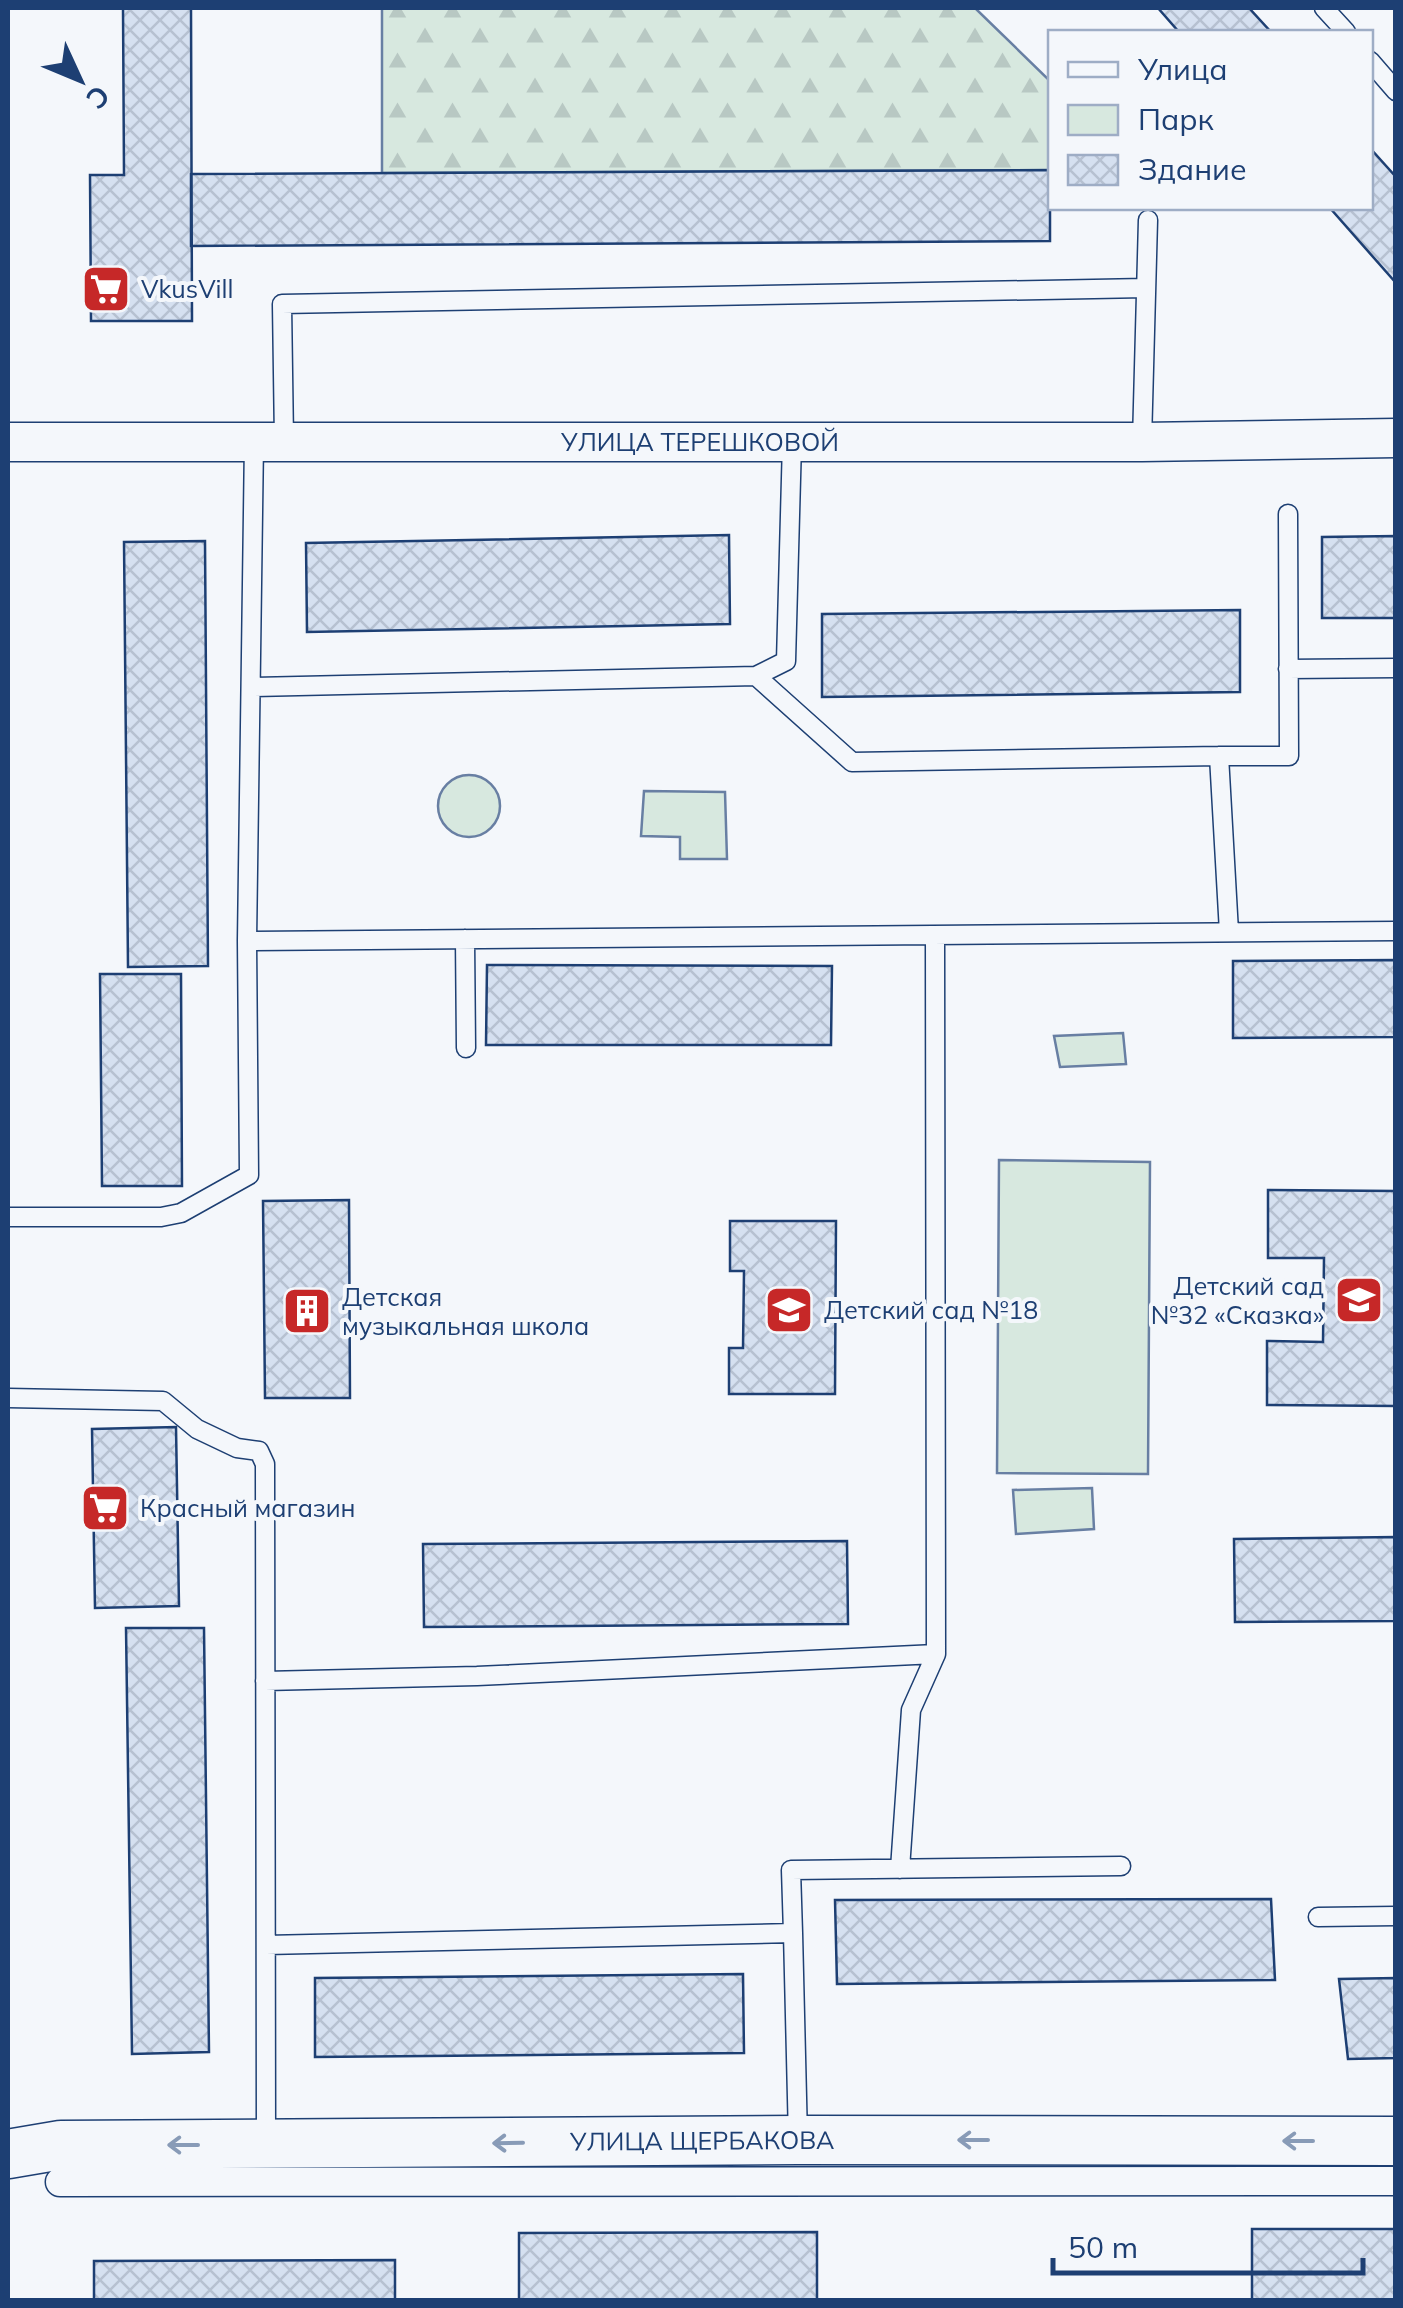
<svg xmlns="http://www.w3.org/2000/svg" width="1403" height="2308" viewBox="0 0 1403 2308" font-family="Mulish,sans-serif">
<defs>
<pattern id="forest-firs" width="22" height="20" patternUnits="userSpaceOnUse" patternTransform="scale(2.5)"><rect width="22" height="20" fill="#d7e8df"/><path d="M5 1l3.5 6h-7zM16 11l3.5 6h-7z" fill="#b8c8c3"/></pattern>
<pattern id="building-cross-hatch" width="8" height="8" patternUnits="userSpaceOnUse" patternTransform="scale(2.5)"><rect width="8" height="8" fill="#d5e0f0"/><path d="M0 0l8 8M0 8l8-8" fill="none" stroke="#b6c1d1"/></pattern>
</defs>
<rect width="100%" height="100%" fill="#f4f7fb"/>
<path fill="#d7e8df" stroke="#687fa3" stroke-width="2.5" d="M438 806a31 31 0 1 1 62 0a31 31 0 1 1-62 0Z
M644,791L725,792L727,859H680V837L641,836Z
M1123,1033L1126,1064L1060,1067L1054,1036Z
M999,1160L1150,1162L1148,1474L997,1473Z
M1092,1488L1094,1529L1016,1534L1013,1490Z"/>
<path fill="url(#forest-firs)" stroke="#687fa3" stroke-width="2.5" d="M382,8H975L1050,81V170L382,173Z"/>
<path fill="url(#building-cross-hatch)" stroke="#1d3f73" stroke-width="2.5" d="M123,8H191L192,321H91L90,175H124Z
M1158,8H1249L1271,32H1179Z
M1370,148L1396,177V283L1330,208H1370Z
M1050,170V241L191,246V174Z
M729,535L730,624L307,632L306,543Z
M1396,536V618H1322V537Z
M205,541L208,966L128,967L124,542Z
M1240,610V692L822,697V614Z
M1396,960V1037L1233,1038V961Z
M487,965L832,966L831,1045H486Z
M100,974H181L182,1186H102Z
M1268,1190L1396,1191V1406L1267,1405V1341L1323,1342L1324,1258H1268Z
M349,1200L350,1398H265L263,1201Z
M730,1221H836L835,1394H729V1348H743L744,1271H730Z
M176,1427L179,1606L95,1608L92,1429Z
M1396,1537V1621L1235,1622L1234,1539Z
M847,1541L848,1624L424,1627L423,1544Z
M126,1628H204L209,2052L132,2054Z
M1271,1899L1275,1980L837,1984L835,1900Z
M743,1974L744,2053L315,2057V1978Z
M1396,1978V2058L1348,2059L1339,1979Z
M1252,2229H1396V2300H1252Z
M817,2232V2300H519V2233Z
M395,2260V2300H94V2261Z"/>
<g fill="none" stroke-linecap="round" stroke-linejoin="round">
<g stroke="#1d3f73" stroke-width="21">
<path id="service" d="M1324,8L1346,32
M1370,61L1396,91
M284,441L282,304L1145,288
M1142,442L1148,220
M1288,669L1396,668
M756,676L852,762L1219,756
M252,687L756,676L786,661L792,442
M1229,932L1219,756H1289L1288,514
M465,939L466,1048
M247,941L1396,931
M8,1217H161L181,1213L249,1175L247,941L254,441
M8,1398L163,1401L197,1429L237,1448L259,1451L265,1464L266,2143
M265,1681L477,1676L936,1654
M900,1869L911,1710L936,1654L935,935
M1318,1917L1396,1916
M793,1933L791,1870L1121,1866
M266,1945L793,1933L798,2139"/>
</g>
<g stroke="#1d3f73" stroke-width="31">
<path id="pedestrian" d="M60,2182L1396,2181"/>
</g>
<g stroke="#1d3f73" stroke-width="41">
<g id="minor">
<path id="s1" d="M8,442H1142L1396,438"/>
</g>
</g>
<g stroke="#1d3f73" stroke-width="51">
<g id="tertiary">
<path id="s2" d="M8,2154L61,2145L798,2140L1396,2141"/>
</g>
</g>
<use href="#service" stroke="#f4f7fb" stroke-width="18"/>
<use href="#pedestrian" stroke="#f4f7fb" stroke-width="28"/>
<use href="#minor" stroke="#f4f7fb" stroke-width="38"/>
<use href="#tertiary" stroke="#f4f7fb" stroke-width="48"/>
</g>
<defs><path id="oneway-shaft" d="M-6 0H5M1.5-3L5.5 0L1.5 3" fill="none" stroke-width="1.6" stroke-linecap="round" stroke-linejoin="round" transform="scale(2.5)"/></defs>
<g stroke="#889bb7">
<use href="#oneway-shaft" transform="translate(973 2140) rotate(-180)"/>
<use href="#oneway-shaft" transform="translate(1298 2141) rotate(-180)"/>
<use href="#oneway-shaft" transform="translate(508 2143) rotate(179)"/>
<use href="#oneway-shaft" transform="translate(183 2145) rotate(-180)"/>
</g>
<defs>
<g id="supermarket-square" transform="scale(2.5)"><rect x="-9" y="-9" width="18" height="18" rx="4" fill="#c62828" stroke="#f4f7fb"/><path d="M-6-5.5h2.5l.6 2H6L4.5 2H-2.5L-4.4-4H-6ZM-1.5 3.2a1.3 1.3 0 1 0 .1 0ZM3 3.2a1.3 1.3 0 1 0 .1 0Z" fill="#fff"/></g>
<g id="school-square" transform="scale(2.5)"><rect x="-9" y="-9" width="18" height="18" rx="4" fill="#c62828" stroke="#f4f7fb"/><path d="M0-5L7-2L0 1L-7-2ZM-4 1L0 2.5L4 1V4Q0 6-4 4Z" fill="#fff"/></g>
<g id="building-square" transform="scale(2.5)"><rect x="-9" y="-9" width="18" height="18" rx="4" fill="#c62828" stroke="#f4f7fb"/><path d="M-4-6H4V6H1V3H-1V6H-4ZM-2.5-4.3h1.7v1.8h-1.7ZM.8-4.3h1.7v1.8H.8ZM-2.5-1h1.7V.8h-1.7ZM.8-1h1.7V.8H.8Z" fill="#fff"/></g>
</defs>
<g fill-rule="evenodd">
<use href="#supermarket-square" x="106" y="289"/>
<use href="#school-square" x="1359" y="1300"/>
<use href="#school-square" x="789" y="1310"/>
<use href="#building-square" x="307" y="1311"/>
<use href="#supermarket-square" x="105" y="1508"/>
</g>
<g text-anchor="middle" stroke-width="8" stroke-linejoin="round" paint-order="stroke">
<g font-size="25" fill="#1d3f73" stroke="#f4f7fb" text-anchor="start">
<text x="141" y="298">VkusVill</text>
<text x="1324" y="1295" text-anchor="end">Детский сад<tspan x="1324" dy="29">№32 «Сказка»</tspan></text>
<text x="342" y="1306">Детская<tspan x="342" dy="29">музыкальная школа</tspan></text>
<text x="824" y="1319">Детский сад №18</text>
<text x="140" y="1517">Красный магазин</text>
</g>
<g font-size="25" fill="#1d3f73" stroke="#f4f7fb">
<text dy="9" stroke="none"><textPath href="#s1" startOffset="692">УЛИЦА ТЕРЕШКОВОЙ</textPath></text>
<text dy="9" stroke="none"><textPath href="#s2" startOffset="695">УЛИЦА ЩЕРБАКОВА</textPath></text>
</g>
</g>
<rect width="1403" height="2308" fill="none" stroke="#1d3f73" stroke-width="20"/>
<rect x="1048" y="30" width="325" height="180" fill="#f4f7fb" stroke="#9eadc5" stroke-width="2.5"/>
<rect x="1068" y="62" width="50" height="15" fill="#f4f7fb" stroke="#9eadc5" stroke-width="2.5"/>
<text x="1138" y="80" font-size="30" fill="#1d3f73">Улица</text>
<rect x="1068" y="105" width="50" height="30" fill="#d7e8df" stroke="#9eadc5" stroke-width="2.5"/>
<text x="1138" y="130" font-size="30" fill="#1d3f73">Парк</text>
<rect x="1068" y="155" width="50" height="30" fill="url(#building-cross-hatch)" stroke="#9eadc5" stroke-width="2.5"/>
<text x="1138" y="180" font-size="30" fill="#1d3f73">Здание</text>
<g transform="translate(80 80) rotate(134)" stroke="#f4f7fb" stroke-width="8" paint-order="stroke">
<path d="M0-8L18 38L0 25L-18 38Z" fill="#1d3f73"/>
<text y="-15" font-size="28" font-weight="bold" text-anchor="middle" fill="#1d3f73">С</text>
</g>
<path d="M1053 2258v15h310v-15" fill="none" stroke="#1d3f73" stroke-width="5"/>
<text x="1068" y="2258" font-size="30" fill="#1d3f73" stroke="#f4f7fb" stroke-width="8" paint-order="stroke">50 m</text>
</svg>
